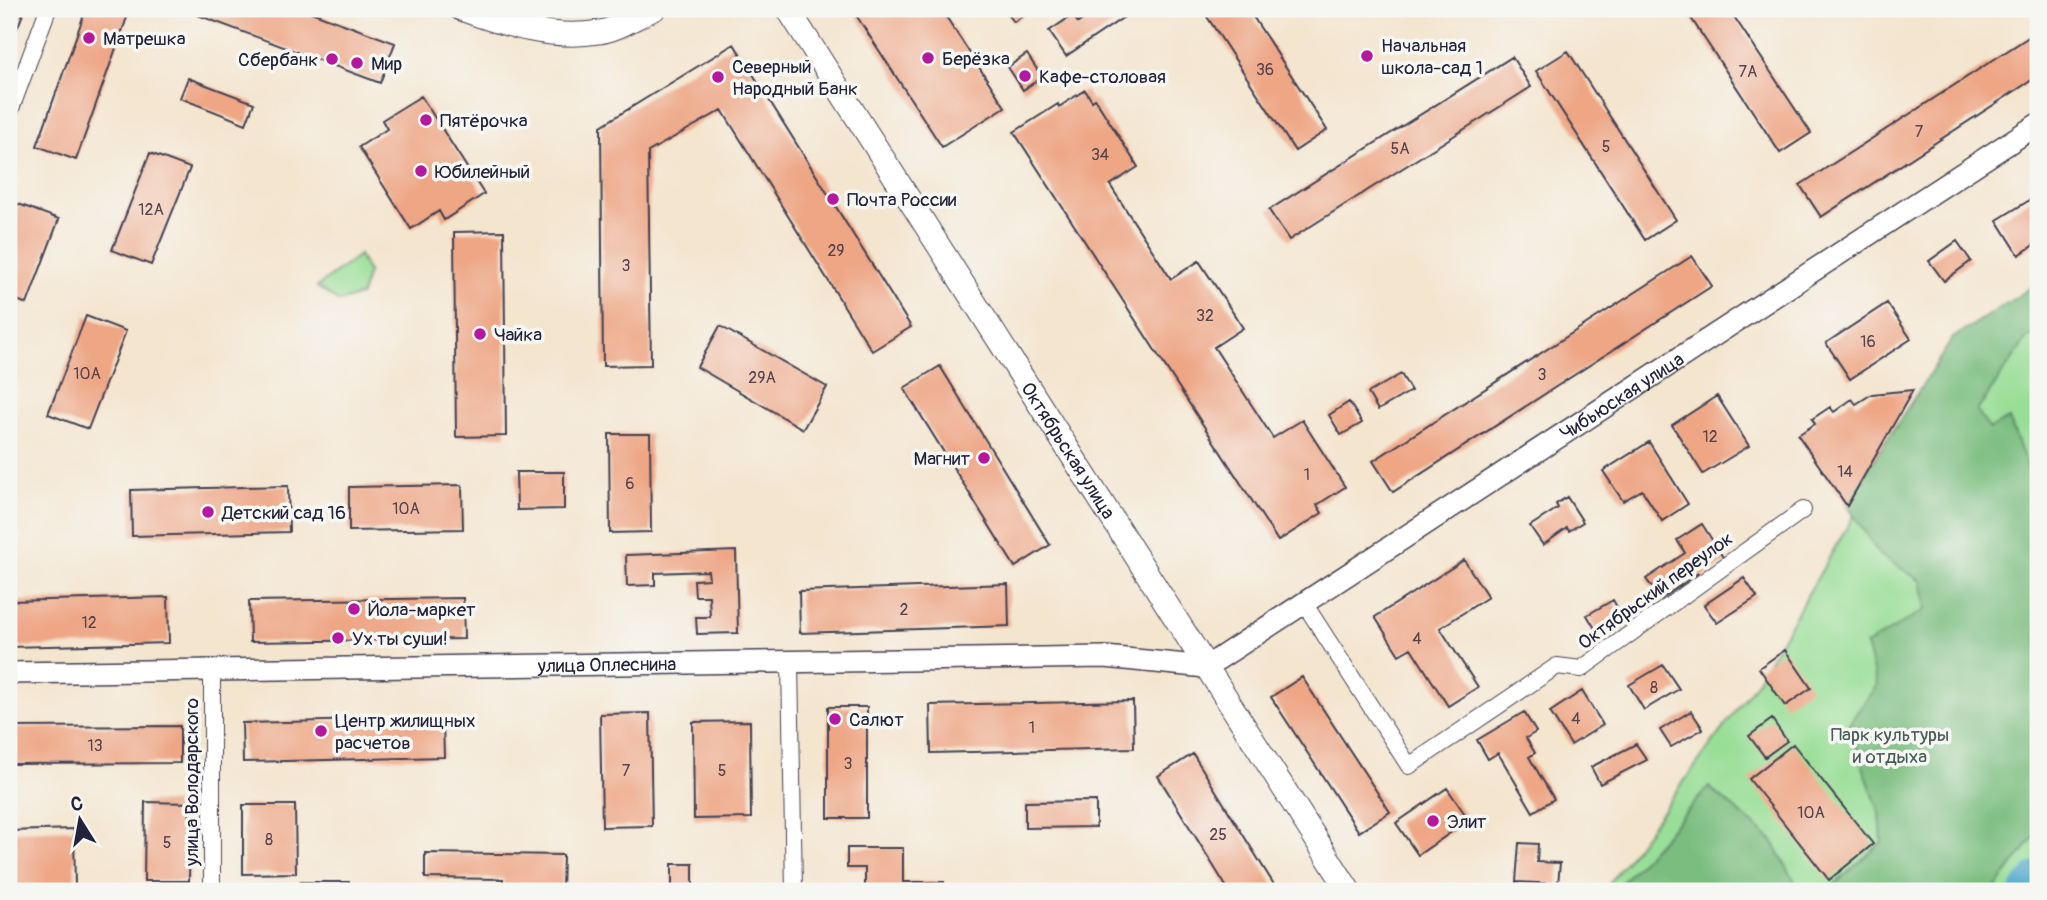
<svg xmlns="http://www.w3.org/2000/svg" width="2047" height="900" viewBox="0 0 2047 900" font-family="Pangolin,sans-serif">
<rect width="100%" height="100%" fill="#f6f6f2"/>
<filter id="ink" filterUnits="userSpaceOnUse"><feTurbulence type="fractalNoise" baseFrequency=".0143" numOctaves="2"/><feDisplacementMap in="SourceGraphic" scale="14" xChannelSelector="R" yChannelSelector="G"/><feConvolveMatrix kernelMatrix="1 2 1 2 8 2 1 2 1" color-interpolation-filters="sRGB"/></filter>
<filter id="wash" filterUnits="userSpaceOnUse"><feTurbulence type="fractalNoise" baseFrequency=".00686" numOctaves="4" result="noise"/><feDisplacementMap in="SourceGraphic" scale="28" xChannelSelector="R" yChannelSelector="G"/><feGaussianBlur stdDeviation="1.57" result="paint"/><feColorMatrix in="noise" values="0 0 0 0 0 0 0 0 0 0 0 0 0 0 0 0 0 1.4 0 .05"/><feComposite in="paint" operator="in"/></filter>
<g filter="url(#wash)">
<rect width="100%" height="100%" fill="#f4e5cf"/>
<path fill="#99de96" stroke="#5e8068" stroke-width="2" d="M359,255L368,272L361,295L339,302L317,287Z
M2038,292V891H1604L1756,683L1955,342Z"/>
<path fill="#7abd7f" stroke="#4e705d" stroke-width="2" d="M2038,283V334L2027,338L1977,411L1989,429L2009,419L2029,471H2038V832L1993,891H1827L1882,842L1880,814L1848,725L1877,685L1866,645L1926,609L1921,581L1879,554L1846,503L1953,338Z
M1709,787L1772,840L1800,891H1614Z"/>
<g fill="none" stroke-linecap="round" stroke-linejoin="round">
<path stroke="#4ca7ca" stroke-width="35" d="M2028,891L2038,879"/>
</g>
<g id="blocks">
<path fill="#eea685" d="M9,9H25L9,48Z
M86,9H130L76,160L37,146Z
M188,9H303L395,43L380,83L187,11Z
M852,9H941L1005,107L942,147Z
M1004,9H1033L1014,22Z
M1098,9H1136L1066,56L1049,31L1073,15L1078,23Z
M1202,9H1248L1327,130L1295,151Z
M1685,9H1729L1811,133L1780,153Z
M2038,31V76L1821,217L1800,185Z
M734,44L911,327L872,351L722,110L648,152L651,365L603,366L601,126Z
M1568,51L1676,220L1645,240L1536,71Z
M1027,54L1042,77L1023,90L1008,67Z
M1512,57L1531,87L1289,240L1269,210Z
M188,78L254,103L246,124L180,98Z
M1085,90L1092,101L1095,99L1138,167L1110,185L1171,279L1199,261L1243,328L1214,347L1273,438L1302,420L1345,487L1317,505L1322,513L1278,541L1014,132L1058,104L1059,107Z
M421,96L484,194L444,220L439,211L411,229L359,147L387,129L382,120Z
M150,153L190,168L151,265L112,250Z
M2038,195V242L2019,255L1997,220Z
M13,202L59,219L27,304L9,297V215Z
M504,231L506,436L456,437L454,232Z
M1957,241L1971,261L1944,281L1929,261Z
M1692,256L1712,286L1393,492L1373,461Z
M1887,303L1911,339L1850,379L1826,343Z
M86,316L126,331L88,429L48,414Z
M720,326L827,387L803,429L697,367Z
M940,366L1050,545L1015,567L904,388Z
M1401,374L1411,391L1378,410L1368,393Z
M1913,390L1847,506L1798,435L1815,424L1812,419L1830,407L1834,412L1852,399L1856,404L1872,394Z
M1717,396L1749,446L1703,474L1672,425Z
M1349,402L1362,423L1341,435L1329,415Z
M609,434H650L651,532L610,533Z
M1649,442L1688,504L1662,521L1642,490L1623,501L1603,471Z
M516,472H564V509L517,510Z
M462,485L463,529L349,531V487Z
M288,486L289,532L132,536L131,490Z
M1567,497L1583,522L1569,531L1567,528L1543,545L1530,526L1558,508L1556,504Z
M1702,524L1726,562L1702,578L1698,573L1661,599L1646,579L1685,553L1677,540Z
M736,551L738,633L697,634L696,617H710L709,596H695L694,580L709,579L708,571L655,573V585L627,586L626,555Z
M1464,560L1488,597L1440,628L1478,687L1448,706L1411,648L1399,655L1375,617Z
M1744,578L1757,597L1717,623L1704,605Z
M1008,584L1009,626L800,633L799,591Z
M168,597L169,643L9,647V601Z
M463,598L464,639L250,642L249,601Z
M1613,600L1626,623L1600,637L1587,615Z
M1785,650L1811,688L1785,706L1759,668Z
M1663,665L1679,689L1644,710L1629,685Z
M1302,677L1390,812L1359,832L1271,697Z
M1582,691L1603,725L1571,745L1550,712Z
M1133,701L1134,748L931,753L930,705Z
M828,707H867V818H828Z
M1691,711L1703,729L1671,747L1660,730Z
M1524,712L1536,732L1526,738L1535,753L1529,757L1554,799L1533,812L1498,753L1488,759L1477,740Z
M650,713L652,826L602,827L600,714Z
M443,718L444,757L243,762L242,723Z
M1772,719L1787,741L1765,757L1749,736Z
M750,721L751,818L694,819L693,722Z
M180,726V763L9,764V727Z
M1636,744L1647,760L1600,784L1591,767Z
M1793,744L1873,844L1829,880L1749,779Z
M1193,754L1278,891H1229L1158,776Z
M1447,788L1469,820L1418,855L1396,823Z
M1096,801V827L1025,828V802Z
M145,802L190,803L189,881H144Z
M243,805H295L296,873L243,874Z
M74,829L75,889L9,891V831Z
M1519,843L1538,844L1537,862L1560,863L1558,884L1516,882Z
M847,848H903V882H944V891H865V868H847Z
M425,853L563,855L562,891H503V879L425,878Z
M672,864H693V891H672Z
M299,882H349V891H299Z"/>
</g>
</g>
<g filter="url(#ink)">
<use href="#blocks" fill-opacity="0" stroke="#423f51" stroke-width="2"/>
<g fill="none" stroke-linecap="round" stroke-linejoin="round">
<g stroke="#423f51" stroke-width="18">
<path id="minor" d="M9,114L48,9
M1304,603L1409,766L1557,666L1581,669L1803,510
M790,662L794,891
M212,891V672"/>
</g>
<g stroke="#423f51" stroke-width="24">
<g id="tertiary">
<path id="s1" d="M9,673L1105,657L1206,667L2038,124"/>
</g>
</g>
<g stroke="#423f51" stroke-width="25">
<g id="secondary">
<path d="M461,9C505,25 552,40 599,32C617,30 637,16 654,9"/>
<path id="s2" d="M788,9L1349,891"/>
</g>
</g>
<use href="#minor" stroke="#fff" stroke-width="16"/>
<use href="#tertiary" stroke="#fff" stroke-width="21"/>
<use href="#secondary" stroke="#fff" stroke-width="23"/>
</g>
</g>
<g fill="#b5179e" stroke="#f6f6f2" stroke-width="2.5">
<circle cx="89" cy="38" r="7"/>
<circle cx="1367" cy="56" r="7"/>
<circle cx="928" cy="58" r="7"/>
<circle cx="332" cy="59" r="7"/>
<circle cx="357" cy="63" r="7"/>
<circle cx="1025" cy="76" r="7"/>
<circle cx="718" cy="77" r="7"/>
<circle cx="426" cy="120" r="7"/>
<circle cx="421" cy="171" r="7"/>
<circle cx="833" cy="199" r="7"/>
<circle cx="480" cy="334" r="7"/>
<circle cx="984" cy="458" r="7"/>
<circle cx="208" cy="512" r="7"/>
<circle cx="354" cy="609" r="7"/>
<circle cx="338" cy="638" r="7"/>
<circle cx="835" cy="719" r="7"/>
<circle cx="321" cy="731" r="7"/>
<circle cx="1433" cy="821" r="7"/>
</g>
<g text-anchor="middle" stroke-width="7" stroke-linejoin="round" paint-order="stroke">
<g font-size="16" fill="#55434e">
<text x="1265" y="75">36</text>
<text x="1748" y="77">7А</text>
<text x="1919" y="137">7</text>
<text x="1606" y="152">5</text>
<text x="1400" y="154">5А</text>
<text x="1100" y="160">34</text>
<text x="151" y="215">12А</text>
<text x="836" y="256">29</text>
<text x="626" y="271">3</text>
<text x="1205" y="321">32</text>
<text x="1868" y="347">16</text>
<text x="87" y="379">10А</text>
<text x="1542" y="380">3</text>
<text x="762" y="383">29А</text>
<text x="1710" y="442">12</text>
<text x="1845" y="477">14</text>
<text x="1307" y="480">1</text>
<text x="630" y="489">6</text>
<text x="406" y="514">10А</text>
<text x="904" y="615">2</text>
<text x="89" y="628">12</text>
<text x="1417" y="644">4</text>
<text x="1654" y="693">8</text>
<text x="1576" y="724">4</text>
<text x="1032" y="733">1</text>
<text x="95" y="751">13</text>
<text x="848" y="769">3</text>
<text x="626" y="776">7</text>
<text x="722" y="776">5</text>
<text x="1811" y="818">10А</text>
<text x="1218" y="840">25</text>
<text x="269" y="845">8</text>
<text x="167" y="848">5</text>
</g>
<g font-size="19" fill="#22223b" stroke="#f6f6f2" text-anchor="start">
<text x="103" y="45">Матрешка</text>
<text x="1381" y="52">Начальная<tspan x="1381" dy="22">школа-сад 1</tspan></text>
<text x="942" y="65">Берёзка</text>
<text x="318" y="66" text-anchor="end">Сбербанк</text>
<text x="371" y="70">Мир</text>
<text x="732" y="73">Северный<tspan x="732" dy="22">Народный Банк</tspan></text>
<text x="1039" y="83">Кафе-столовая</text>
<text x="440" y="127">Пятёрочка</text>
<text x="435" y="178">Юбилейный</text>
<text x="847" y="206">Почта России</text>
<text x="494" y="341">Чайка</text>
<text x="970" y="465" text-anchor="end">Магнит</text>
<text x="222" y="519">Детский сад 16</text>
<text x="368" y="616">Йола-маркет</text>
<text x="352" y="645">Ух ты суши!</text>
<text x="849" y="726">Салют</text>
<text x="335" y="727">Центр жилищных<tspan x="335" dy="22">расчетов</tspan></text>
<text x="1447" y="828">Элит</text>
</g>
<g font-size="19" fill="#22223b" stroke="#f6f6f2">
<text dy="7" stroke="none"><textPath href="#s1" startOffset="1694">Чибьюская улица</textPath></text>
<text dy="7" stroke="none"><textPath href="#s2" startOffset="523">Октябрьская улица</textPath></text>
<text transform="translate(1655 590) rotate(-36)" y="7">Октябрьский переулок</text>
<text dy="7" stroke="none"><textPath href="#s1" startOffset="598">улица Оплеснина</textPath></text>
<text transform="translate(191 782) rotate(-90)" y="7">улица Володарского</text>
</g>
<g font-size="19" fill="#465a56" stroke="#f6f6f2">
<text x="1890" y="741">Парк культуры<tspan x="1890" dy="22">и отдыха</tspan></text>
</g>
</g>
<rect width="2047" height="900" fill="none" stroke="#f6f6f2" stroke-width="35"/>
<g transform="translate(80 820) rotate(349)" stroke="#f6f6f2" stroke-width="5" paint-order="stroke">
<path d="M0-5L12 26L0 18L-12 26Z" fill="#22223b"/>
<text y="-10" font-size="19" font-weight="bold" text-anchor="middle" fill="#22223b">С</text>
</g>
</svg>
